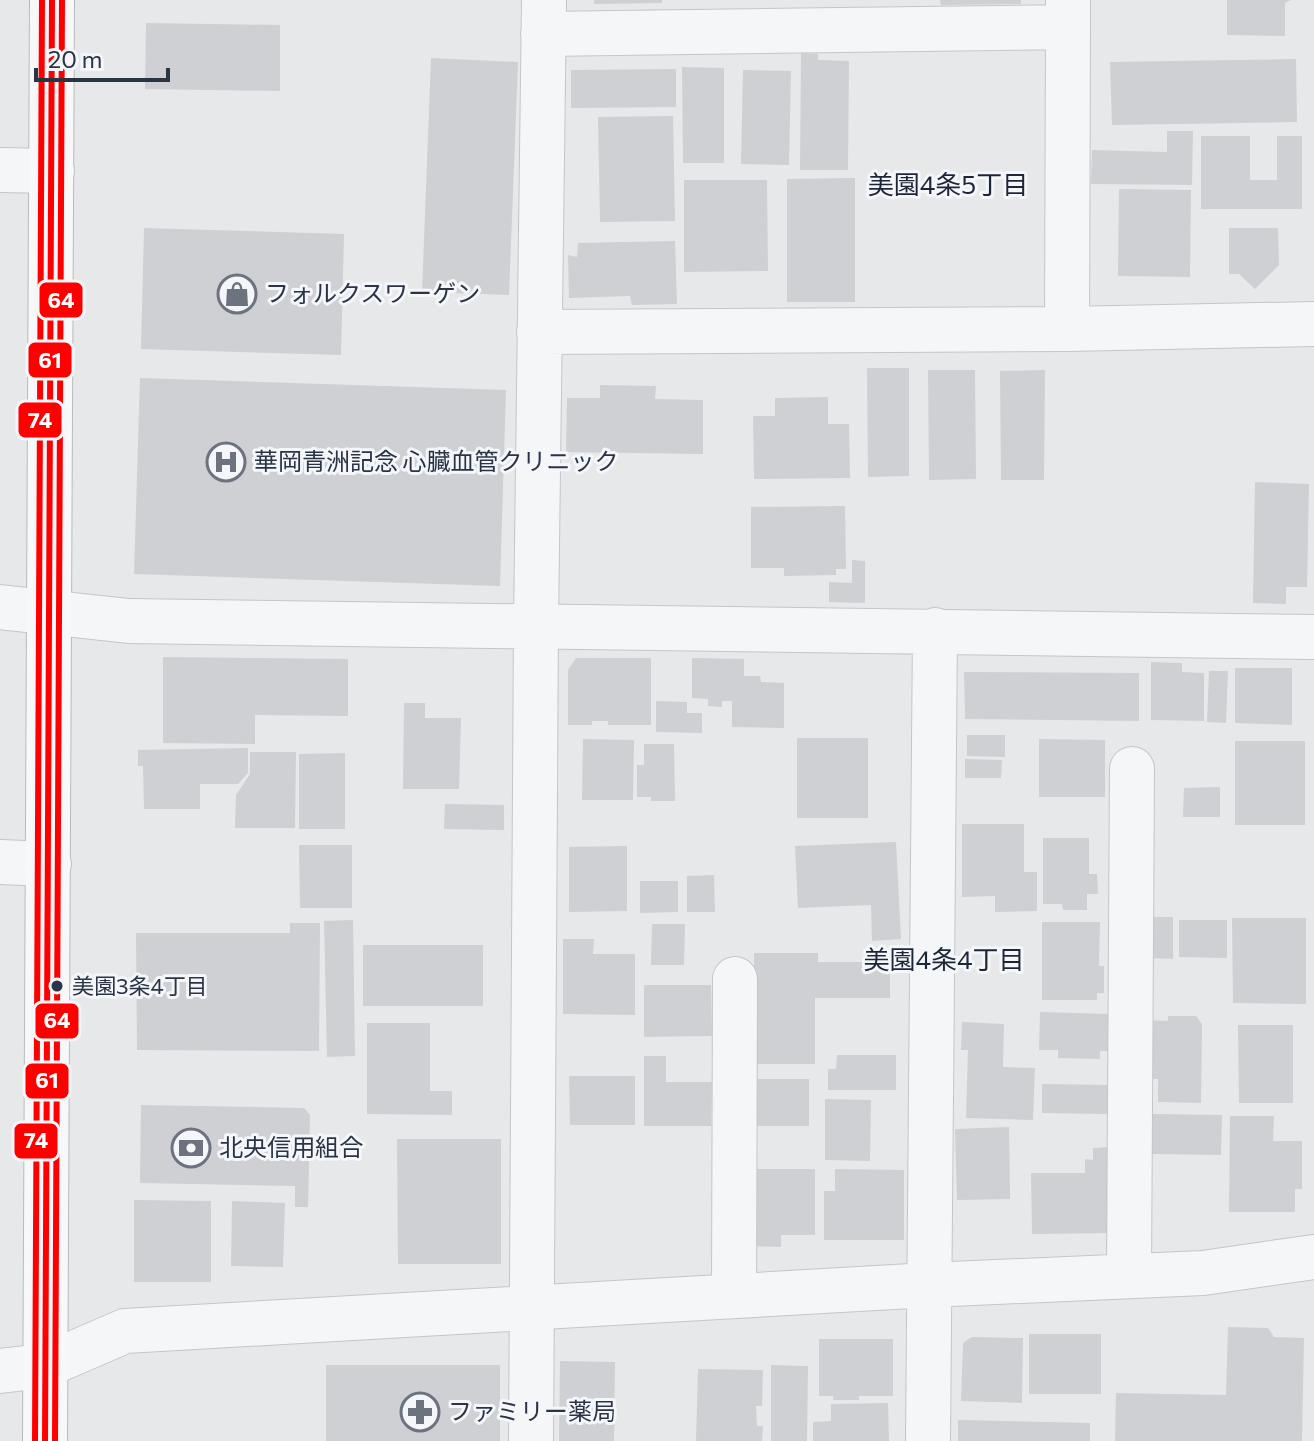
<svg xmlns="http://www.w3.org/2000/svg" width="1314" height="1441" viewBox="0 0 1314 1441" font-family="Commissioner,'Noto Sans JP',sans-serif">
<rect width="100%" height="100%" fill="#e6e8ea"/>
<path fill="#ced0d3" d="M594,0H662V3L594,4Z
M940,0H1021V4L941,5Z
M1227,0H1291L1285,3V36L1227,35Z
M146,23L280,25V91L145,89Z
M801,53L818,54V60L849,61L848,170H800Z
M431,58L518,62L509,295L422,292Z
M1296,59L1297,122L1112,125L1110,62Z
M682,67L724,68V163H683Z
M676,69V107L571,108V70Z
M743,70L791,71L789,165L741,164Z
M673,116L675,221L600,222L598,117Z
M1167,131H1193L1192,185L1091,184L1092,150L1167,152Z
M1201,136H1250V180H1277V136H1302V209H1201Z
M855,178V302H787V179Z
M684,180H767L768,271L684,272Z
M1119,189L1191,190L1190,277L1118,276Z
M144,228L344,234L341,355L141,349Z
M1229,228H1278L1279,265L1255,289L1239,274H1229Z
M675,241L677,304L632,305L630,296L569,298L568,255L577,257L578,243Z
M867,368H909V476L868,477Z
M928,370H975L976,479L929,480Z
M1045,370L1044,480H1001L1000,371Z
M140,378L506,390L500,586L134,574Z
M600,385L656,386L655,399L703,400V454L566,452L567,398H600Z
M828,397V424H849L850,478L754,479L753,416H775V398Z
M1255,482L1309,484L1307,587H1286V604L1253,603Z
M845,506L846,569H836V575L784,576V568H751V507Z
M852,560L865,561V603L829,602V582L852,583Z
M163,657L348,659V716L255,715V744L163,743Z
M576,658H651V725H608V721H592V725H568V670Z
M692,658L744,659V676H760L761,682L784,683V728L732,727V701H722V707L708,706V699L692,698Z
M1151,662L1182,663V672L1204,673V721L1151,720Z
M1235,668H1292V725L1235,723Z
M1209,671H1228L1226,723L1207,722Z
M964,672L1139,673V721L965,719Z
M656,701L687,702V713H702V733L656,732Z
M404,703H425V718H461L459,789H403Z
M967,735H1005V757L967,756Z
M797,738H868V818H797Z
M583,739L634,740L633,800H582Z
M1039,739L1105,740V797H1039Z
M1235,741H1305V825H1235Z
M644,744H674L675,801H651V797H637V765H644Z
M248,748V773L238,784H200V809H144L143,766H138V750Z
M250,752H296L295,828H235L236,795L250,774Z
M345,753V829H299V754Z
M965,759L1002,760L1001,778H965Z
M1220,787V817H1183L1184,788Z
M445,804L504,805V830L444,829Z
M962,824H1024V872H1037V911L995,912V896L962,897Z
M1043,838H1089V874H1097L1098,894H1087V910H1063L1062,904H1043Z
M896,842L901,939L872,941L871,905L798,908L795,846Z
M299,845H352V908H300Z
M627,846V911L569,912V847Z
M714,875L715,912H687V876Z
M640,881H678V912L640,913Z
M1150,917H1173V959L1150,958Z
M1232,918H1306V1004L1233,1003Z
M353,920L355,1056L327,1057L324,921Z
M1179,920H1227V958L1179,957Z
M1042,922H1100L1099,966H1104V993H1097V1000H1042Z
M290,923H320L319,1051L137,1050L136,933H290Z
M652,924H685L684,965H651Z
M563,939H594L593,954H635V1015L563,1014Z
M363,945H483V1006H363Z
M754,953H818V962H890V998H815V1064H754Z
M644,985H711L712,1036L644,1037Z
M1040,1012L1111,1014L1110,1051H1100V1059L1058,1058V1050H1039Z
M1168,1016H1196L1202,1024L1201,1103L1158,1102V1079H1144L1145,1020L1168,1021Z
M962,1022L1004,1024L1003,1067L1035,1068L1033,1120L966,1118L968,1050H961Z
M367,1023H430V1091H452V1115L367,1114Z
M1238,1025H1293V1103H1239Z
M837,1055H896V1090H828V1069H836Z
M644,1056H666V1082H712L711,1126H644Z
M569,1076H635V1125H570Z
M746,1079H809V1126H747Z
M1042,1084L1108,1085V1114L1042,1113Z
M825,1099L871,1100L870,1161L825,1160Z
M141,1105L304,1108L310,1115L308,1207H295V1186L140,1183Z
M1152,1114L1222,1115L1221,1155L1152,1154Z
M1230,1116H1274L1273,1141H1302V1189H1295V1212H1229Z
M1009,1127L1010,1199L957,1200L955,1129Z
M397,1139H501V1264H398Z
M1110,1147L1111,1233L1032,1234L1031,1173H1085V1159L1093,1160V1148Z
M744,1169H815V1235H781V1247L744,1246Z
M835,1169L904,1170V1240H824V1191H835Z
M134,1200L211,1201V1282H134Z
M232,1201L285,1203L283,1267L231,1266Z
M1228,1327L1268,1328L1274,1337L1304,1338L1302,1441H1115L1116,1393L1226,1395Z
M1029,1334H1101V1394H1029Z
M972,1337L1023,1338L1022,1403L961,1401L963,1343Z
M819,1339H893V1396H859V1400H833V1396H819Z
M560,1361L615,1362L614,1441H559Z
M326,1365H500V1441H326Z
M771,1365L808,1366L807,1441H771Z
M698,1369L763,1370L762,1406H756L757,1426H763L762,1441H696Z
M888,1403L889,1441H813V1422L831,1421V1404Z
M958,1420L1090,1423V1441H958Z"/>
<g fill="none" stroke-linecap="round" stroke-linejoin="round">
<g stroke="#c4c6c8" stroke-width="46">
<path id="minor" d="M543,34L1068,27V0
M0,170L52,171
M1067,329L1068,27
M539,332L1067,329L1314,324
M0,607L129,621L1314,637
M0,862L49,864
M1129,1276L1132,769
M734,1296L735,979
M0,1371L44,1366L125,1331L929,1285L1203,1273L1314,1257
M531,1441L536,625L544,0
M928,1441L935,630"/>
</g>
<g stroke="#b8bbbf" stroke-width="46">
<path id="highway" d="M45,1441L52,0"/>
</g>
<use href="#minor" stroke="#f5f6f7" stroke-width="44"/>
<use href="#highway" stroke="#f8f8f8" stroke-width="44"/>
<g stroke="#f4f6f9" stroke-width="12">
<path id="bus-1" d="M45,1441L52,0"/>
</g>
<g stroke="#f4f6f9" stroke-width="12">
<path id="bus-2" d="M55,1441L62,0"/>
</g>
<g stroke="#f4f6f9" stroke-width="12">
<path id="bus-3" d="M35,1441L42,0"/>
</g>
<use href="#bus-1" stroke="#f00" stroke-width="6"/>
<use href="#bus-2" stroke="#f00" stroke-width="6"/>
<use href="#bus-3" stroke="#f00" stroke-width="6"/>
</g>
<defs>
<g id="shop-ring" transform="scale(2)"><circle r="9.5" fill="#f4f6f9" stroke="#6c737f" stroke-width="1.5"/><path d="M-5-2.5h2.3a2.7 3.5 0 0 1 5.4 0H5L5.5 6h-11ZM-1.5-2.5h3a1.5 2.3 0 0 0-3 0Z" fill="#6c737f"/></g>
<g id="hospital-ring" transform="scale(2)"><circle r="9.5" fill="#f4f6f9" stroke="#6c737f" stroke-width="1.5"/><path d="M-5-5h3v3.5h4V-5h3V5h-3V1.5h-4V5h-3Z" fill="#6c737f"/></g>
<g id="bank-ring" transform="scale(2)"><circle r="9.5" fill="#f4f6f9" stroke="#6c737f" stroke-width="1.5"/><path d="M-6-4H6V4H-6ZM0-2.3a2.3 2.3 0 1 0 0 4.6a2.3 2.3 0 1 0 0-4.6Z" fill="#6c737f"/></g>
<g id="pharmacy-ring" transform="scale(2)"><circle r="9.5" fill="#f4f6f9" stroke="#6c737f" stroke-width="1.5"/><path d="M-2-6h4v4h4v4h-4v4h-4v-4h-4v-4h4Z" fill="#6c737f"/></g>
</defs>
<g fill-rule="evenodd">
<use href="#shop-ring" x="237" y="294"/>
<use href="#hospital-ring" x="226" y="462"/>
<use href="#bank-ring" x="191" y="1148"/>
<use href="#pharmacy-ring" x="420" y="1412"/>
</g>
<circle fill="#2b3445" stroke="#f4f6f9" stroke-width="3" cx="57" cy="986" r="7"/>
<g text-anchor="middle" stroke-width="6" stroke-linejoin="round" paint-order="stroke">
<g font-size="22" fill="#2b3445" stroke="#f4f6f9" text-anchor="start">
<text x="72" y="994">美園3条4丁目</text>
</g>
<g font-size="24" fill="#2b3445" stroke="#f4f6f9" text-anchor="start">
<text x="265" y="302">フォルクスワーゲン</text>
<text x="254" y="470">華岡青洲記念 心臓血管クリニック</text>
<text x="219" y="1156">北央信用組合</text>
<text x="448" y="1420">ファミリー薬局</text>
</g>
<g font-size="26" fill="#1d2536" stroke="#f4f6f9">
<text x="948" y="194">美園4条5丁目</text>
<text x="944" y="969">美園4条4丁目</text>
</g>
</g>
<g stroke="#f4f6f9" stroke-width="3">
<rect x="38" y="281" width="46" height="38" rx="8" fill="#f00"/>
<rect x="27" y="341" width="46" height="38" rx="8" fill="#f00"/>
<rect x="17" y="401" width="46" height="38" rx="8" fill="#f00"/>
<rect x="34" y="1002" width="46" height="38" rx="8" fill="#f00"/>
<rect x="24" y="1062" width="46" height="38" rx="8" fill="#f00"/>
<rect x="13" y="1122" width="46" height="38" rx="8" fill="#f00"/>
</g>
<g font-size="22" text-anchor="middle" font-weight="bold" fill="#fff">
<text x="61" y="308">64</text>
<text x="50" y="368">61</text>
<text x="40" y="428">74</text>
<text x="57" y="1028">64</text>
<text x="47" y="1088">61</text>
<text x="36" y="1148">74</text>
</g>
<path d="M36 68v12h132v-12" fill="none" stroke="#2b3445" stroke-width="4"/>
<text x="48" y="68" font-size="24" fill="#2b3445" stroke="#f4f6f9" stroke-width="6" paint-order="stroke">20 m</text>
</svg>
